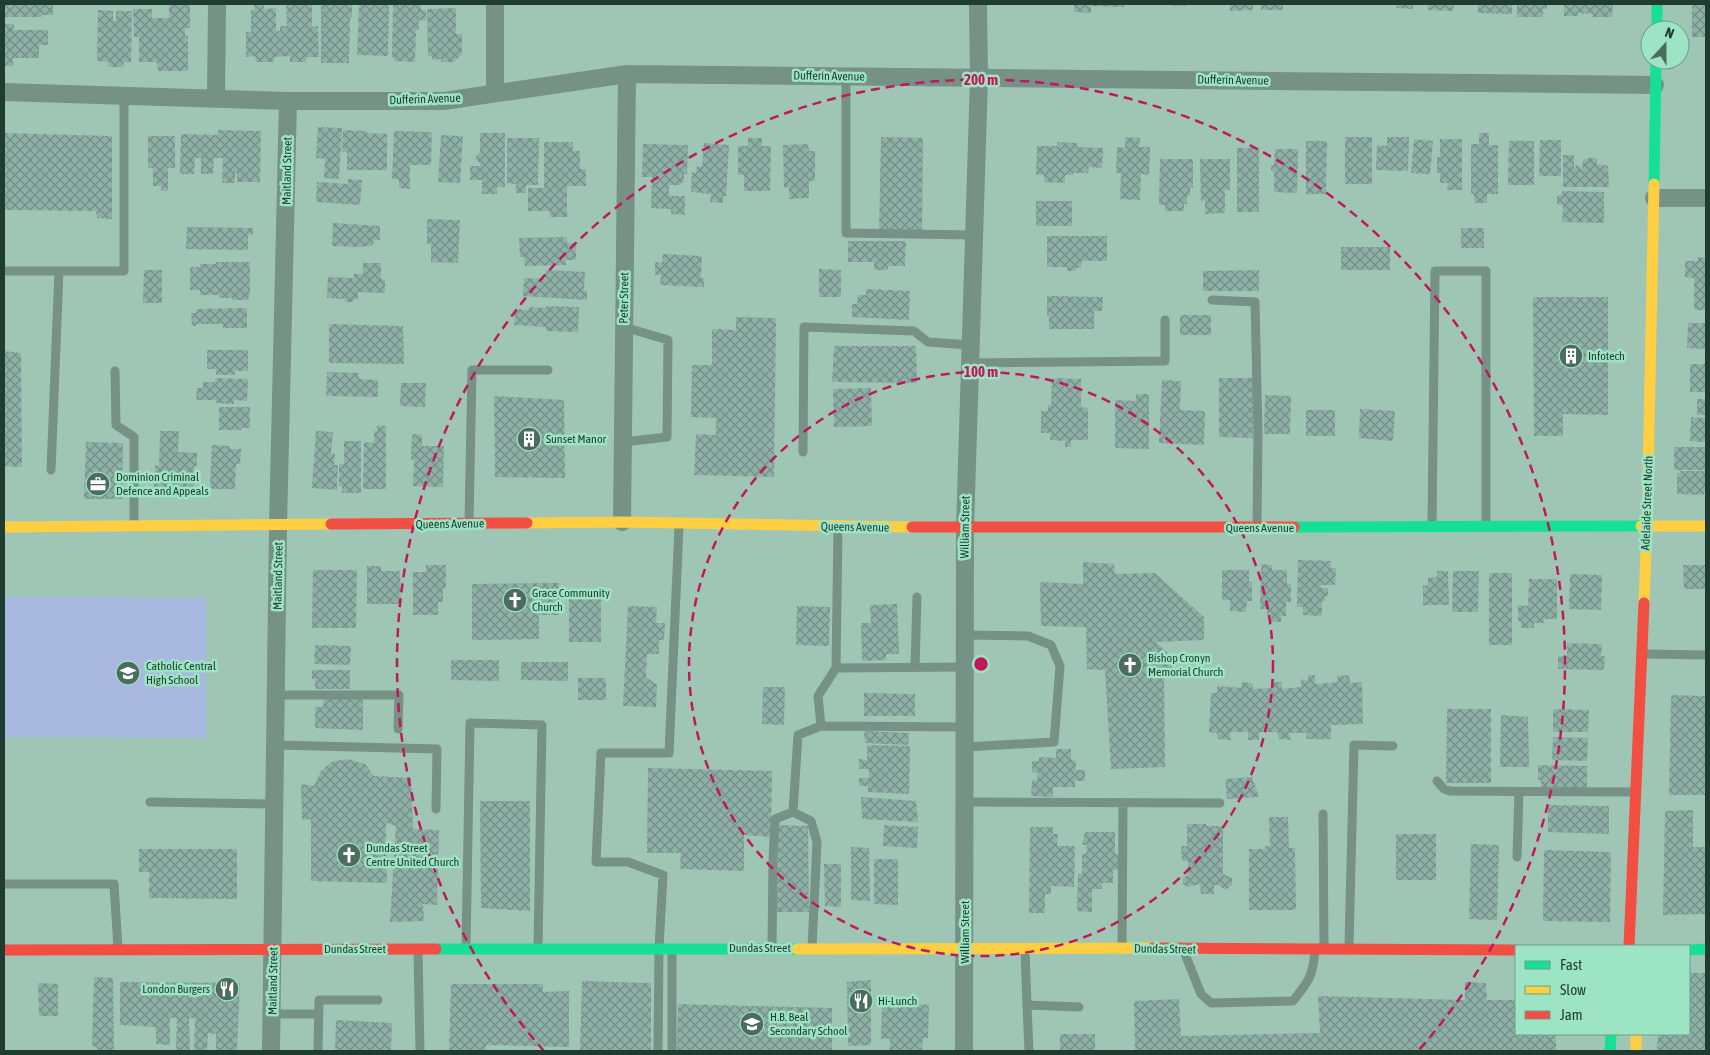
<svg xmlns="http://www.w3.org/2000/svg" width="1710" height="1055" viewBox="0 0 1710 1055" font-family="'Asap Condensed',sans-serif">
<defs>
<pattern id="building-cross-hatch" width="8" height="8" patternUnits="userSpaceOnUse" patternTransform="scale(1.25)"><rect width="8" height="8" fill="#8eb0a6"/><path d="M0 0l8 8M0 8l8-8" fill="none" stroke="#739088"/></pattern>
</defs>
<rect width="100%" height="100%" fill="#9fc6b5"/>
<path fill="#a8b8de" d="M4,597L206,598V738L4,737Z"/>
<path fill="url(#building-cross-hatch)" d="M4,4H53V15H42V17H4Z
M169,4H190V28H185V36H188V71H158L157,62H139V37H134L133,9H152V18H169Z
M286,4H312V27L318,26L319,57H306V62H290V56L274,57V62H256L255,56L246,57V32H251V10H254V5H264V9L276,8V31H280V26H287Z
M321,4H352V18H350L349,63H321Z
M359,4H389L388,56L357,55Z
M393,4H421V10H426V21L419,20V30H416L415,62L394,61V57H392Z
M1074,4H1124V7L1091,6V13L1074,12Z
M1163,4H1185V6L1163,5Z
M1230,4H1253V10L1230,11Z
M1261,4H1283V10H1261Z
M1397,4H1413V9L1396,8Z
M1428,4H1454L1453,11L1428,10Z
M1478,4H1512V14L1478,13Z
M1517,4H1547V9H1543V17H1517Z
M1564,4H1613L1612,17H1592L1593,14L1578,13V16H1564Z
M1692,4H1706V37H1692Z
M456,8V34H462V54L454,62H441V59L432,60V56H428L427,9Z
M98,10L113,11V21H116V11H132L131,62H124L123,67H108L109,62L97,61Z
M4,24H14V30H48V45H39V58H13V66H4Z
M318,127L342,128L339,179L324,178L325,159L316,158Z
M218,130L261,131L260,182H237V173H235V183H222L223,158H214L213,174H201V158H195L194,174H180L181,134L218,135Z
M343,130L367,131V133L387,134V170H347V152H342Z
M394,131L432,132L431,165H410V189L399,188V179H392Z
M4,133L112,136V219L97,218L96,211L4,210Z
M480,133H505V187H497V194H482V180H470V166H480V163L476,160V156L480,152Z
M1479,133H1489V145H1498V194H1487V203H1474V194H1471V144H1479Z
M441,135L463,136L460,183L438,182Z
M148,136H175V168H168V191H161V186H153V168H148Z
M881,137L923,138L922,231L879,230Z
M1125,137L1140,138L1139,147H1150L1149,175L1141,174L1140,200L1120,199L1121,173H1116L1117,147L1125,148Z
M1345,137H1372V184H1345Z
M1387,137H1409L1408,171L1376,170L1377,145L1387,146Z
M507,138H539L538,185H526V193H516V184L507,183Z
M748,138H762V146H771L770,191H744V175H738V146H748Z
M1414,139L1433,141L1430,174L1411,173Z
M1440,139H1462V190H1447L1448,183H1440V173H1437V157H1440Z
M1540,140H1561V176H1539Z
M1306,141H1327L1326,194H1306Z
M1509,141H1534V185H1508Z
M544,142H573V151H580V169H586V186H567V217H550V211H528V188H544Z
M1057,142L1077,143V147L1103,148L1102,168L1089,167L1088,173H1073V175H1065V183L1044,182V175H1036L1037,146H1057Z
M704,143L729,145L726,196H723V203L710,202L711,194L691,192L692,172L696,173L697,166L702,167Z
M643,144L688,145L687,174H684V181L680,185H669V196H685V215L671,214V209L651,208L652,177H642Z
M808,144L809,151H815V181H809V198L789,199V187L784,188L783,145Z
M1237,148H1259V212H1237Z
M1275,149H1298L1297,193L1274,192V173L1271,170V165H1274Z
M1563,155H1574V169L1576,165L1580,166V169H1582L1583,159H1588V158H1597V166L1599,164L1608,166L1609,187H1563Z
M1160,159H1193V188H1190V196H1187V204H1184V211H1165V205H1159Z
M1200,159H1230V190H1225V213L1205,214V200L1201,201Z
M348,179L362,180L360,205L316,202L317,182L348,184Z
M1562,191L1604,192V223L1562,222L1563,205H1557V195H1562Z
M1036,201H1072V226H1036Z
M427,219L460,220L458,263L431,262V244H427Z
M333,223L380,226V240H374L373,246H364V247L332,246Z
M187,227L253,228V235L248,234V250L186,249Z
M1461,228H1484V248H1461Z
M1047,236H1107V261H1082L1081,268H1076V271H1067V267H1047Z
M567,237V243H576V260H566V265L525,266L524,257H520L519,238Z
M848,241H906L905,266H888V270H874V262H848Z
M1341,247H1390V270H1341Z
M663,254L702,256L701,278H704V287L660,285L661,275H655V262L662,263Z
M1698,257L1706,258V310H1694V278L1685,277V261H1698Z
M216,262H250V294L248,300H232V298H219V295H200V290H190V267H200V264H216Z
M363,263H381V279L385,280V293L358,292V299H355L352,302H346L344,299L327,298L328,277L354,278V274H363Z
M819,269L841,270V297H819Z
M144,270H162V303H143Z
M546,270L585,272L584,291H587V300L523,296L524,278L545,279Z
M1259,270V291H1203V271Z
M866,289L910,291L909,320L852,317V304H857L858,295H866Z
M1047,296L1103,297L1102,311H1094V329H1049V317L1047,316Z
M1533,297H1608V415L1563,414V436H1534Z
M546,306L579,307L578,332L546,331V327L514,325L515,309L529,310V307L546,308Z
M247,308V328H223V324H196V326H192L191,313H196L197,309Z
M1180,315H1211V335H1180Z
M736,317L776,318L774,477L694,475L696,434L716,435V418L691,417L692,365H712V329L736,330Z
M1688,323H1706V349L1687,348Z
M329,324L403,326L404,364L329,363Z
M834,346H916L917,383L832,382Z
M207,350H248V371H235V375H216V369H207Z
M4,351L21,353L22,467L4,466Z
M1690,364H1706V392H1690Z
M327,372L359,373V379L378,380V397L326,396Z
M216,378L248,379L247,401L234,400V404L215,403L216,400H196L197,388H203V382H215Z
M1052,378L1081,379V407L1088,408V440H1071V447H1065V441L1050,440V433H1041V411H1048V405H1051Z
M1219,378H1253V438L1219,437Z
M1162,380L1181,381L1180,410L1205,411L1204,445L1159,443Z
M401,383H426L425,407L400,406Z
M871,388L872,426L834,427L833,389Z
M1136,394H1149V449L1115,448V400L1136,401Z
M1265,395L1291,396L1290,434H1264Z
M494,396L564,400L565,478L495,477Z
M1697,399H1706V415H1697Z
M219,407H250V428H241V430H219Z
M1360,409L1395,411L1393,441L1359,438Z
M1306,410H1335V436H1306Z
M1691,417L1706,418V442L1690,441Z
M377,425L386,426V489H363L364,442L374,443V431H377Z
M160,431H179L178,452L197,453V466H194L193,495L154,494L155,465L159,466Z
M316,431L333,432L331,453L335,454L334,465H338L337,490L312,488Z
M412,434L422,435V446H444L443,487L413,486L414,460H411Z
M344,441H361V493H342V486H339V464H344Z
M86,442L123,443L122,499H84Z
M212,445L230,446V449H241L240,464H236L235,489H212L210,487Z
M1674,447H1706V469L1705,470H1674Z
M1680,471H1706V492H1704V495L1677,494V473H1680Z
M1298,560L1331,561V568H1336L1335,585H1321V588H1328V596H1325V601H1322V616L1303,615V607H1297Z
M1083,562L1114,564L1115,574L1155,573L1204,617V640L1156,642L1177,662L1164,676L1165,767L1111,769L1105,670L1087,669L1086,627L1041,626L1040,582L1083,584Z
M1261,564L1272,565V570H1287V584H1291V602H1286V616H1281V622H1271V616H1267V609H1260Z
M426,565H446V588H443V602H438V615H413V572H426Z
M1683,565H1706V589H1684Z
M367,566H381V571H400L401,604H367Z
M313,570H357L356,628H312Z
M1222,570H1249V582H1252V601H1247L1246,612L1230,611V600H1222Z
M1437,571H1448L1449,605H1423V586L1428,585V578L1437,577Z
M1453,571H1479L1478,612H1452Z
M1489,573H1512V645H1489Z
M1570,574L1602,575L1601,610L1569,609Z
M1529,579H1557V619H1544V623H1534V628H1521V621H1518V605L1528,606Z
M559,583V615H539V639L472,640V584Z
M569,593H601V642H569Z
M897,604L899,654H886V660L862,661L861,623H871L870,605Z
M628,606L657,607L656,623H665L664,640H659V654H647L646,677L657,685L656,707L623,706Z
M797,606L830,607L829,646L796,645Z
M1567,643L1602,644L1601,656H1605L1604,670L1558,669V656L1567,657Z
M315,645L351,646L350,665L314,664Z
M451,660H499V681L451,680Z
M521,662H568V681L521,680Z
M312,670H350V689H315V679H312Z
M1308,675H1315V684L1338,682L1337,676L1349,675L1350,683L1362,682L1363,724L1331,725V739H1306L1307,733H1289L1291,740L1279,739L1277,732H1259V740H1248V732H1230L1231,740L1218,739L1217,733L1209,732L1211,693H1217V686L1241,688L1242,682L1252,683L1253,689L1271,688V682H1282V689L1301,687V679L1308,681Z
M578,678H606V700H578Z
M763,687H785L784,725L762,724Z
M864,693L915,694V716H864Z
M1671,695L1706,696V795H1669Z
M324,697L363,698V730L315,728V707H323Z
M1447,709H1491V783H1446Z
M1553,709L1589,710L1588,732H1553Z
M1501,715L1528,717L1529,767H1500Z
M864,731L909,733L908,745L865,743Z
M1553,737L1588,738L1587,761L1552,760Z
M867,745L910,746L909,794L868,792V786H859V778H869V769H859V759L867,760Z
M1056,749H1071V760L1076,761V770H1085V781H1075V787H1053V797L1031,796L1032,780H1037L1038,773L1032,772V761H1039V757L1056,758Z
M347,759L365,764L374,776L411,778L413,829L439,830L437,905L423,904L424,921L390,922L396,826L386,823L387,883L311,881V819L302,820L301,784L314,786L321,771L331,762Z
M1538,765L1587,766V788L1541,787V780H1538Z
M648,768L772,771L771,837L744,835V871L680,869L681,853H647Z
M1252,777L1259,797L1227,799L1225,779Z
M861,797L916,801L918,822L862,819Z
M480,801H530V911L481,908Z
M1548,805L1609,806V834L1548,832Z
M1693,810V847H1705L1706,914L1663,915L1665,811Z
M1269,817H1288L1289,848H1295L1296,910H1249V849H1265V846H1270Z
M1187,824H1206V826H1223V874L1232,878V885L1226,890L1218,885H1214V894H1201L1200,884L1188,887L1183,884V878L1188,875V861H1182L1181,846H1187Z
M778,825L808,826L809,912H777Z
M884,825L918,827L917,848L883,846Z
M1030,827H1053V834H1058L1057,846H1075L1074,887L1051,886V894H1045V913H1029Z
M1085,832H1115V854H1120L1119,870H1113V883H1102V889H1092V912L1077,911L1078,873L1082,874V854H1086L1087,845H1082Z
M1396,834H1436V880H1396Z
M1471,844L1499,845L1497,920L1469,919Z
M851,847L869,848L870,901L851,900Z
M139,849H237V899L149,898V872H139Z
M1544,850L1611,852L1610,922L1543,921Z
M874,859H898V905L874,904Z
M824,864H841V907L825,906Z
M1689,973H1706V1051H1657L1658,1034H1689Z
M94,977L113,978L114,1051H97V1047L92,1046Z
M871,980V1045L848,1046L847,982Z
M582,981L651,983V1051H580Z
M120,982L240,983L237,1051H216V1034L208,1033L207,1051H194L195,1018H189L190,1051H176L177,1018H170V1045L156,1044V1027L120,1025Z
M1465,982L1486,983L1487,1000H1516V1034H1556V1051H1135L1134,1001L1179,999L1181,1036L1320,1033L1318,996L1465,1000Z
M38,983L58,984V1016H39Z
M451,984H543V992L569,991V1047L486,1045V1051H449Z
M897,998L913,999V1004L929,1005L928,1038H923L922,1051H889L890,1039H881L882,1006L897,1007Z
M678,1004L832,1008V1051H677Z
M336,1020L392,1023L391,1051H335Z
M1060,1034H1095V1051H1060Z"/>
<g fill="none" stroke-linecap="round" stroke-linejoin="round">
<path stroke="#769185" stroke-width="9" d="M846,76V233L974,235
M4,271H124V95
M1212,300L1255,302L1258,433L1257,525
M970,363L1165,361V320
M115,371L116,425L134,437V524
M623,442L667,437L668,340L624,327
M803,452L804,327L914,331L928,342L970,345
M51,470L59,271
M469,521L472,370H548
M1432,525L1435,271H1486V524
M838,527L836,668L965,667
M965,635L1028,636L1051,645L1060,666L1054,742L965,747
M1644,654L1706,655
M915,667L917,597
M276,695H399L398,729
M821,726L965,727
M276,745L437,749L436,809
M1437,781L1444,789L1450,791L1635,792
M150,802L275,804
M965,802L1220,803
M793,812L798,735L821,726L818,696L836,668
M1323,814L1324,946
M1517,857L1519,792
M4,884H114L118,949
M1349,946L1354,745L1393,746
M772,947L773,861L775,819L793,812L811,821L817,842L812,948
M466,948L470,723L542,725L538,948
M1122,948L1123,803
M1183,949L1201,994L1211,1003L1293,1001C1309,981 1313,976 1315,950
M418,951L420,1051
M1025,951L1027,1005
M272,1014H319
M318,1051L319,1000H378
M658,1051L659,948L663,875L628,862H596L601,753H669L679,526
M672,1051V952
M1029,1051L1027,1005L1079,1007"/>
<path stroke="#769185" stroke-width="18" d="M495,4V93
M4,92L288,101H444L627,74L1655,85
M216,98L217,4
M1654,198H1706
M622,522L627,74
M271,1051L278,526L288,101
M964,1051L965,528L979,78L978,4"/>
<path stroke="#16e098" stroke-width="11" d="M1657,4V30
M1654,184L1656,60
M1294,527L1641,526
M436,949H797
M1689,950L1706,949
M1610,1051L1611,1034"/>
<path stroke="#ffcf43" stroke-width="11" d="M527,523L622,522L912,527
M1641,526H1706
M4,527L331,524
M1644,603L1647,527L1654,184
M797,949L1153,948
M1636,1034V1051"/>
<path stroke="#f24e42" stroke-width="11" d="M331,524L527,523
M912,527H1294
M1629,946L1644,603
M1153,948L1516,950
M4,950L436,949"/>
</g>
<g fill="none" stroke="#c2185b" stroke-width="2.5" stroke-dasharray="9 6">
<circle cx="981" cy="664" r="292"/>
<path d="M544 1051A584 584 0 1 1 1418 1051"/>
</g>
<defs>
<g id="building-disc" transform="scale(1.25)"><circle r="9.5" fill="#4c6c5f" stroke="#9ce4c4"/><path d="M-4-6H4V6H1V3H-1V6H-4ZM-2.5-4.3h1.7v1.8h-1.7ZM.8-4.3h1.7v1.8H.8ZM-2.5-1h1.7V.8h-1.7ZM.8-1h1.7V.8H.8Z" fill="#fff"/></g>
<g id="office-disc" transform="scale(1.25)"><circle r="9.5" fill="#4c6c5f" stroke="#9ce4c4"/><path d="M-6-3h4V-5.5h4V-3h4V5H-6ZM-1-4.5V-3h2v-1.5ZM-6 0V1H6V0Z" fill="#fff"/></g>
<g id="church-disc" transform="scale(1.25)"><circle r="9.5" fill="#4c6c5f" stroke="#9ce4c4"/><path d="M-1.2-6h2.4v3.5h3.3v2.4h-3.3V6h-2.4V-.1h-3.3v-2.4h3.3Z" fill="#fff"/></g>
<g id="school-disc" transform="scale(1.25)"><circle r="9.5" fill="#4c6c5f" stroke="#9ce4c4"/><path d="M0-5L7-2L0 1L-7-2ZM-4 1L0 2.5L4 1V4Q0 6-4 4Z" fill="#fff"/></g>
<g id="restaurant-disc" transform="scale(1.25)"><circle r="9.5" fill="#4c6c5f" stroke="#9ce4c4"/><path d="M-5-6h1v4h1v-4h1v4h1v-4h1v5L-1.5 .5V6h-2V.5L-5-1ZM5-6V6H3V1.5H1.5Q1.5-4 5-6Z" fill="#fff"/></g>
</defs>
<g fill-rule="evenodd">
<use href="#building-disc" x="1571" y="356"/>
<use href="#building-disc" x="529" y="439"/>
<use href="#office-disc" x="98" y="484"/>
<use href="#church-disc" x="515" y="600"/>
<use href="#church-disc" x="1130" y="665"/>
<use href="#school-disc" x="128" y="673"/>
<use href="#church-disc" x="349" y="855"/>
<use href="#restaurant-disc" x="227" y="989"/>
<use href="#restaurant-disc" x="861" y="1001"/>
<use href="#school-disc" x="752" y="1024"/>
</g>
<g text-anchor="middle" stroke-width="5" stroke-linejoin="round" paint-order="stroke">
<g font-size="12" fill="#1f3c30" stroke="#9ce4c4">
<text transform="translate(829 76) rotate(1)" y="4">Dufferin Avenue</text>
<text transform="translate(1233 80) rotate(1)" y="4">Dufferin Avenue</text>
<text transform="translate(425 99) rotate(-2)" y="4">Dufferin Avenue</text>
<text transform="translate(287 171) rotate(-89)" y="4">Maitland Street</text>
<text transform="translate(624 298) rotate(-89)" y="4">Peter Street</text>
<text transform="translate(1647 503) rotate(-88)" y="4">Adelaide Street North</text>
<text transform="translate(450 524) rotate(-1)" y="4">Queens Avenue</text>
<text transform="translate(855 527) rotate(1)" y="4">Queens Avenue</text>
<text transform="translate(965 527) rotate(-89)" y="4">William Street</text>
<text x="1260" y="532">Queens Avenue</text>
<text transform="translate(278 576) rotate(-89)" y="4">Maitland Street</text>
<text transform="translate(965 932) rotate(-90)" y="4">William Street</text>
<text x="760" y="952">Dundas Street</text>
<text x="355" y="953">Dundas Street</text>
<text transform="translate(1165 949) rotate(1)" y="4">Dundas Street</text>
<text transform="translate(273 981) rotate(-89)" y="4">Maitland Street</text>
</g>
<g font-size="12" fill="#1f3c30" stroke="#9ce4c4" text-anchor="start">
<text x="1588" y="360">Infotech</text>
<text x="546" y="443">Sunset Manor</text>
<text x="116" y="481">Dominion Criminal<tspan x="116" dy="14">Defence and Appeals</tspan></text>
<text x="532" y="597">Grace Community<tspan x="532" dy="14">Church</tspan></text>
<text x="1148" y="662">Bishop Cronyn<tspan x="1148" dy="14">Memorial Church</tspan></text>
<text x="146" y="670">Catholic Central<tspan x="146" dy="14">High School</tspan></text>
<text x="366" y="852">Dundas Street<tspan x="366" dy="14">Centre United Church</tspan></text>
<text x="210" y="993" text-anchor="end">London Burgers</text>
<text x="878" y="1005">Hi-Lunch</text>
<text x="770" y="1021">H.B. Beal<tspan x="770" dy="14">Secondary School</tspan></text>
</g>
</g>
<circle cx="981" cy="664" r="8" fill="#c2185b" stroke="#9ce4c4" stroke-width="2.5"/>
<g font-size="15" text-anchor="middle" font-weight="bold" fill="#c2185b" stroke="#9ce4c4" stroke-width="5" stroke-linejoin="round" paint-order="stroke">
<text x="981" y="85">200 m</text>
<text x="981" y="377">100 m</text>
</g>
<rect width="1710" height="1055" fill="none" stroke="#1f3c30" stroke-width="10"/>
<rect x="1515" y="945" width="175" height="90" fill="#9ce4c4" stroke="#6aa189"/>
<rect x="1525" y="961" width="25" height="8" fill="#16e098" stroke="#6aa189"/>
<text x="1560" y="970" font-size="15" fill="#1f3c30">Fast</text>
<rect x="1525" y="986" width="25" height="8" fill="#ffcf43" stroke="#6aa189"/>
<text x="1560" y="995" font-size="15" fill="#1f3c30">Slow</text>
<rect x="1525" y="1011" width="25" height="8" fill="#f24e42" stroke="#6aa189"/>
<text x="1560" y="1020" font-size="15" fill="#1f3c30">Jam</text>
<g transform="translate(1665 45) rotate(21)"><circle r="24" fill="#9ce4c4" stroke="#6aa189"/>
<path d="M0-4L9 19L0 12L-9 19Z" fill="#4c6c5f"/>
<text y="-8" font-size="14" font-weight="bold" text-anchor="middle" fill="#1f3c30">N</text>
</g>
</svg>
